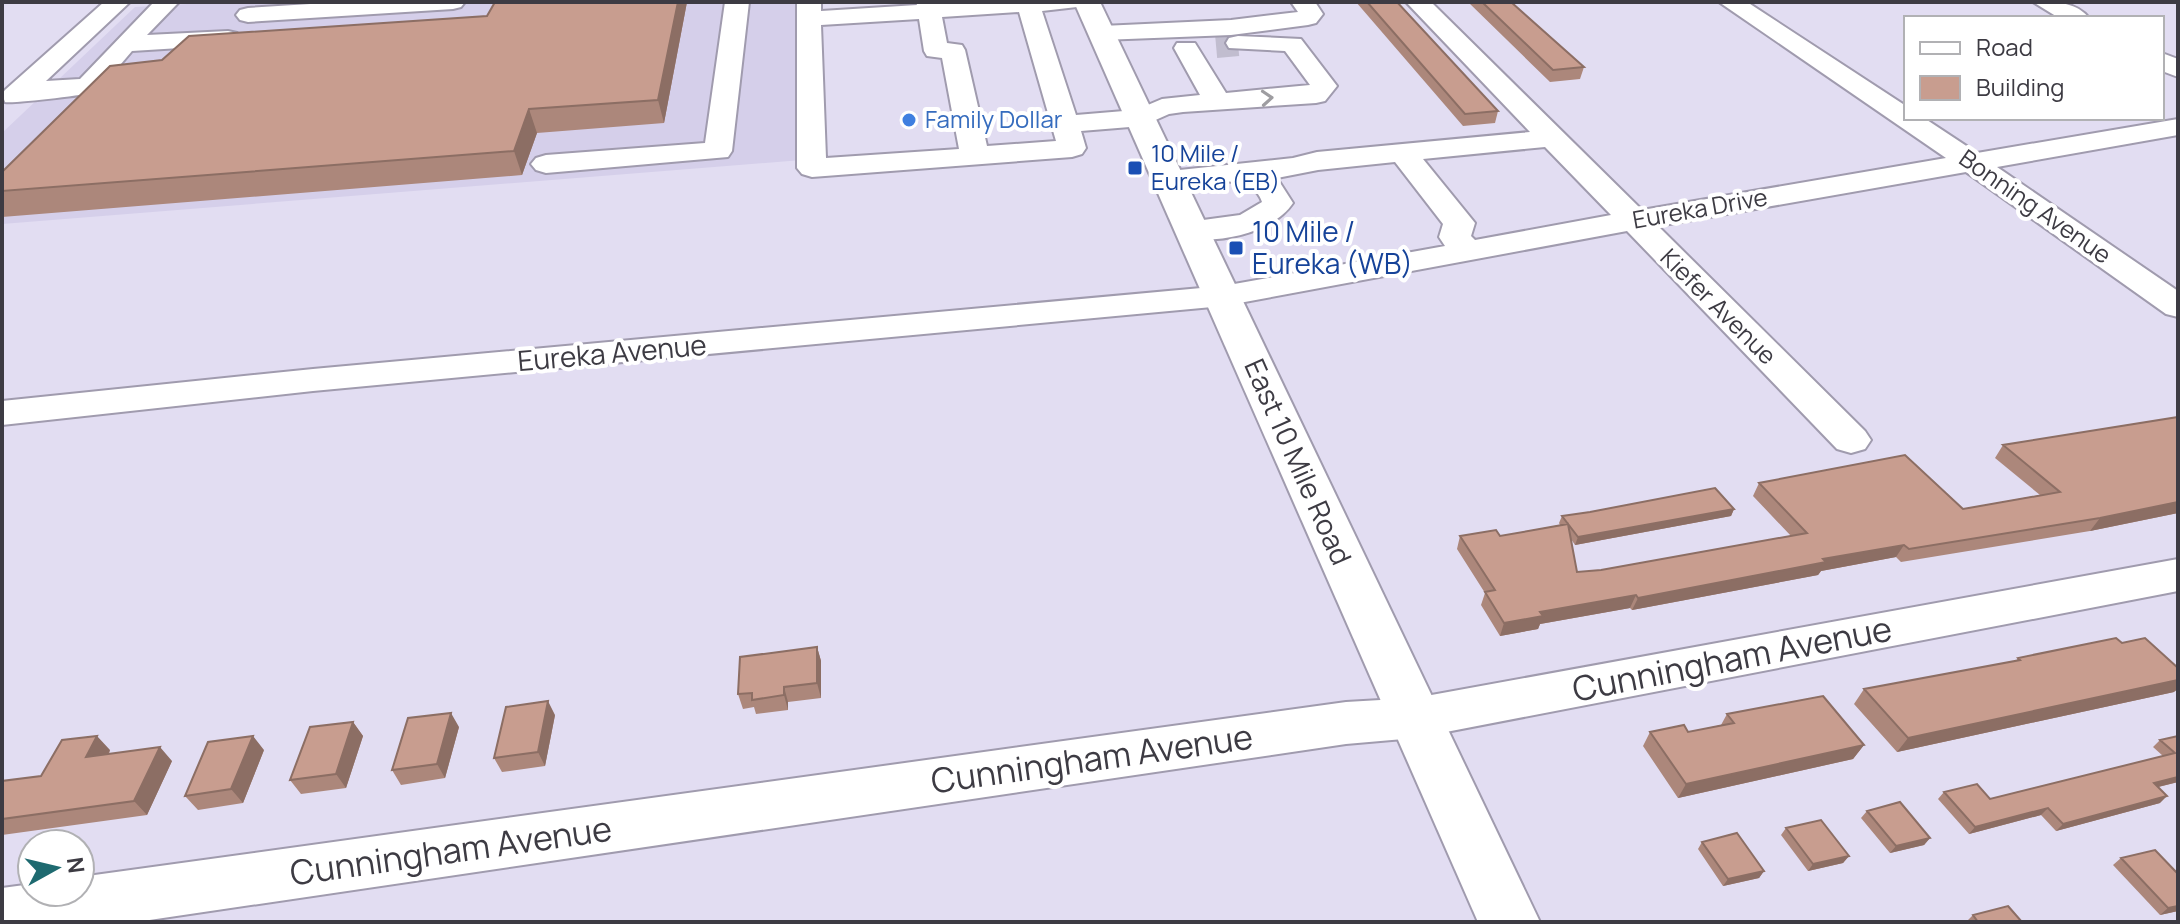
<svg xmlns="http://www.w3.org/2000/svg" width="2180" height="924" viewBox="0 0 2180 924" font-family="Manrope,sans-serif">
<rect width="100%" height="100%" fill="#e2ddf2"/>
<path fill="#d5cfea" d="M222,2H804L802,160L2,224V133L135,7Z"/>
<g fill="none" stroke-linecap="round" stroke-linejoin="round">
<path stroke="#c1bdcf" stroke-width="26" stroke-dasharray="26 13" stroke-linecap="butt" d="M1216,45L1238,43"/>
<g stroke="#a09bae" stroke-width="4">
<path id="minor" d="M104,2H130L46,81L80,79L154,2H179L147,35L228,31L237,33L240,38L237,43L228,45L132,51L97,92C85,95 12,104 5,102L2,94L5,90Z
M342,2H465L461,7L453,9L248,22L240,20L236,15L240,10L248,8Z
M725,2H749L732,151L728,157L546,173L536,170L531,164L536,158L546,155L705,143Z
M797,2H821V11L917,5L916,2H1081L1077,7L1042,11L1076,115L1136,110L1162,99L1200,95L1174,48L1177,43H1195L1226,93L1310,85L1285,51L1229,48L1226,43L1229,38L1238,36L1301,39L1337,86L1325,101L1316,103L1183,112L1169,114L1142,126L1081,131L1086,148L1082,154L1072,157L812,177L802,174L797,168ZM1019,12L1056,141L987,146L965,50L962,45L947,43L942,17ZM919,19L924,51L927,56L942,58L959,149L826,158L821,25Z
M1291,2H1315L1323,14L1316,23L1308,25L1231,35L1102,40L1093,38L1090,33L1093,28L1102,26L1231,20L1298,12Z
M1406,2H1431L1642,210L1946,158L1719,2H1747L1906,106V118H1924L1977,153L2178,119V135L1997,167L2178,291V317L2166,314L1966,172L1658,226L1865,431L1871,440L1865,449L1851,453L1837,449L1627,231L1223,306L313,391L2,425V401L313,369L1223,286L1445,246L1439,237L1443,224L1395,162L1318,170L1277,178L1293,203C1272,234 1216,245 1181,237L1176,230L1181,223L1240,215L1262,202C1251,168 1197,186 1170,189L1160,186L1155,180L1160,174L1170,171L1293,158L1317,152L1530,132ZM1545,147L1611,215L1475,240L1471,236L1475,223L1423,159Z
M2033,2C2053,2 2076,1 2089,18H2059Z
M2162,53L2178,59V77L2162,71Z
M2178,559V591L1415,738L1346,744L136,922H2V888L32,884V892H80V877L1346,702L1415,698Z"/>
</g>
<g stroke="#a09bae" stroke-width="4">
<path id="major" d="M1074,2H1100L1540,922H1478Z"/>
</g>
<use href="#minor" fill="#fff" fill-rule="evenodd"/>
<use href="#major" fill="#fff" fill-rule="evenodd"/>
</g>
<path fill="#ac877b" d="M495,2H687L664,123L537,133L522,175L2,217V172L162,60L487,16Z
M1356,2H1397L1498,111L1495,123L1463,126Z
M1468,2H1511L1584,67L1580,79L1550,82Z
M2003,445L2178,513L2090,531L1901,562L1896,557L1821,571L1818,575L1632,610L1630,608L1540,624L1538,629L1500,636L1481,605L1485,593L1457,549L1460,536H1500L1560,525L1559,523L1562,516L1590,512L1734,509L1731,516L1575,545L1571,539L1577,572L1601,570L1791,536L1753,496L1759,483L1963,509L2040,495L1995,458Z
M817,647L821,661V698L788,702V710L756,714L754,707L743,709L738,694Z
M2018,658L2174,692L1897,752L1854,704L1864,689L2016,661Z
M1727,714L1864,745L1853,759L1678,798L1643,746L1650,732H1688L1721,725Z
M555,715L545,766L502,772L494,758Z
M353,722L363,736L346,788L301,794L290,780Z
M459,727L445,778L401,785L392,770Z
M2178,736V782L2158,787L2160,803L2056,831L2041,815L1969,834L1938,799L1944,792L1990,799L2163,756L2153,747L2160,740Z
M110,750L109,754L172,761L147,815L2,835V781L41,776Z
M264,750L243,803L198,810L185,796Z
M1867,811L1930,838L1924,845L1890,853L1861,818Z
M1786,828L1849,856L1843,863L1808,871L1781,835Z
M1702,842L1764,871L1759,878L1723,886L1698,849Z
M2121,858L2178,874V911L2160,915L2113,865Z
M1973,915L2022,922H1966Z"/>
<path fill="#8c6e64" d="M678,2H687L664,123L658,100Z
M529,109L537,133L522,175L514,151Z
M2178,502V513L2090,531L2100,518Z
M1734,509L1731,516L1575,545L1578,537Z
M1904,545L1896,557L1821,571L1818,575L1632,610L1638,598L1823,559Z
M1636,595L1630,608L1540,624L1538,629L1500,636L1504,623L1540,612Z
M817,647L821,661V698L817,683Z
M2178,680V689L2174,692L1897,752L1908,738Z
M784,687L788,702V710L784,695Z
M548,701L555,715L545,766L538,752Z
M451,713L459,727L445,778L437,764Z
M353,722L363,736L346,788L336,774Z
M97,736L110,750L100,771L86,757Z
M253,736L264,750L243,803L231,789Z
M1864,745L1853,759L1678,798L1686,784Z
M160,747L172,761L147,815L134,801Z
M2178,777V782L2146,790L2154,783Z
M2167,796L2160,803L2056,831L2063,824Z
M2048,808L2041,815L1969,834L1975,827Z
M1930,838L1924,845L1890,853L1896,846Z
M1849,856L1843,863L1808,871L1813,864Z
M1764,871L1759,878L1723,886L1728,879Z
M2178,906V911L2160,915L2168,908Z"/>
<path fill="#c89d8f" stroke="#8c6e64" stroke-width="2" d="M495,2H678L658,100L529,109L514,151L2,191V172L110,66L162,60L189,36L487,16Z
M1367,2H1397L1498,111L1465,114Z
M1482,2H1511L1584,67L1553,70Z
M2178,417V502L2100,518L1909,549L1904,545L1823,559L1826,562L1638,598L1636,595L1540,612L1543,616L1504,623L1485,592L1495,590L1460,536L1496,530L1500,536L1568,524L1577,572L1601,570L1807,533L1759,483L1905,455L1963,509L2060,492L2003,445Z
M1715,488L1734,509L1578,537L1562,516L1590,512Z
M2116,638L2122,643L2145,638L2178,668V680L1908,738L1864,689L2020,660L2018,658Z
M817,647V683L784,687V695L752,700V693L738,694L740,657Z
M1823,696L1864,745L1686,784L1650,732L1684,725L1688,732L1734,723L1727,714Z
M548,701L538,752L494,758L506,707Z
M451,713L437,764L392,770L408,718Z
M353,722L336,774L290,780L310,727Z
M97,736L86,757L160,747L134,801L2,819V781L41,776L62,740Z
M253,736L231,789L185,796L208,742Z
M2178,736V777L2154,783L2167,796L2063,824L2048,808L1975,827L1944,792L1977,784L1990,799L2175,753L2160,740Z
M1900,802L1930,838L1896,846L1867,811Z
M1821,820L1849,856L1813,864L1786,828Z
M1737,833L1764,871L1728,879L1702,842Z
M2155,850L2178,874V906L2168,908L2121,858Z
M2008,906L2022,922H1978L1973,915Z"/>
<defs><path id="oneway-chevron" d="M-2-3.5L2.5 0L-2 3.5" fill="none" stroke-width="1.6" stroke-linecap="round" stroke-linejoin="round" transform="scale(2)"/></defs>
<use stroke="#9e9da1" href="#oneway-chevron" transform="translate(1267 98) rotate(-4)"/>
<circle fill="#3f7fe0" stroke="#fff" stroke-width="3" cx="909" cy="120" r="8"/>
<g fill="#1a4fb4" stroke="#fff" stroke-width="3">
<rect x="1127" y="160" width="16" height="16" rx="4"/>
<rect x="1228" y="240" width="16" height="16" rx="4"/>
</g>
<g text-anchor="middle" stroke-width="8" stroke-linejoin="round" paint-order="stroke">
<g font-size="24" fill="#366cbe" stroke="#fff" text-anchor="start">
<text x="925" y="128">Family Dollar</text>
</g>
<g font-size="24" fill="#164399" stroke="#fff" text-anchor="start">
<text x="1151" y="162">10 Mile /<tspan x="1151" dy="28">Eureka (EB)</tspan></text>
</g>
<g font-size="24" fill="#3d3b43" stroke="#fff">
<text transform="translate(2035 207) rotate(35)" y="8">Bonning Avenue</text>
<text transform="translate(1700 209) rotate(-10)" y="8">Eureka Drive</text>
<text transform="translate(1718 307) rotate(45)" y="8">Kiefer Avenue</text>
</g>
<g font-size="28" fill="#164399" stroke="#fff" text-anchor="start">
<text x="1252" y="242">10 Mile /<tspan x="1252" dy="32">Eureka (WB)</tspan></text>
</g>
<g font-size="28" fill="#3d3b43" stroke="#fff">
<text transform="translate(612 353) rotate(-5)" y="10">Eureka Avenue</text>
<text transform="translate(1298 462) rotate(66)" y="10">East 10 Mile Road</text>
</g>
<g font-size="34" fill="#3d3b43" stroke="#fff">
<text transform="translate(1732 659) rotate(-11)" y="12">Cunningham Avenue</text>
<text transform="translate(1092 759) rotate(-8)" y="12">Cunningham Avenue</text>
<text transform="translate(451 851) rotate(-8)" y="12">Cunningham Avenue</text>
</g>
</g>
<rect width="2180" height="924" fill="none" stroke="#3d3b43" stroke-width="8"/>
<rect x="1904" y="16" width="260" height="104" fill="#ffffff" stroke="#b1b1b4" stroke-width="2"/>
<rect x="1920" y="42" width="40" height="12" fill="#ffffff" stroke="#b1b1b4" stroke-width="2"/>
<text x="1976" y="56" font-size="24" fill="#3d3b43">Road</text>
<rect x="1920" y="76" width="40" height="24" fill="#c89d8f" stroke="#b1b1b4" stroke-width="2"/>
<text x="1976" y="96" font-size="24" fill="#3d3b43">Building</text>
<g transform="translate(56 868) rotate(82)"><circle r="38" fill="#ffffff" stroke="#b1b1b4" stroke-width="2"/>
<path d="M0-6L14 30L0 20L-14 30Z" fill="#1e6a70"/>
<text y="-12" font-size="22" font-weight="bold" text-anchor="middle" fill="#3d3b43">N</text>
</g>
</svg>
